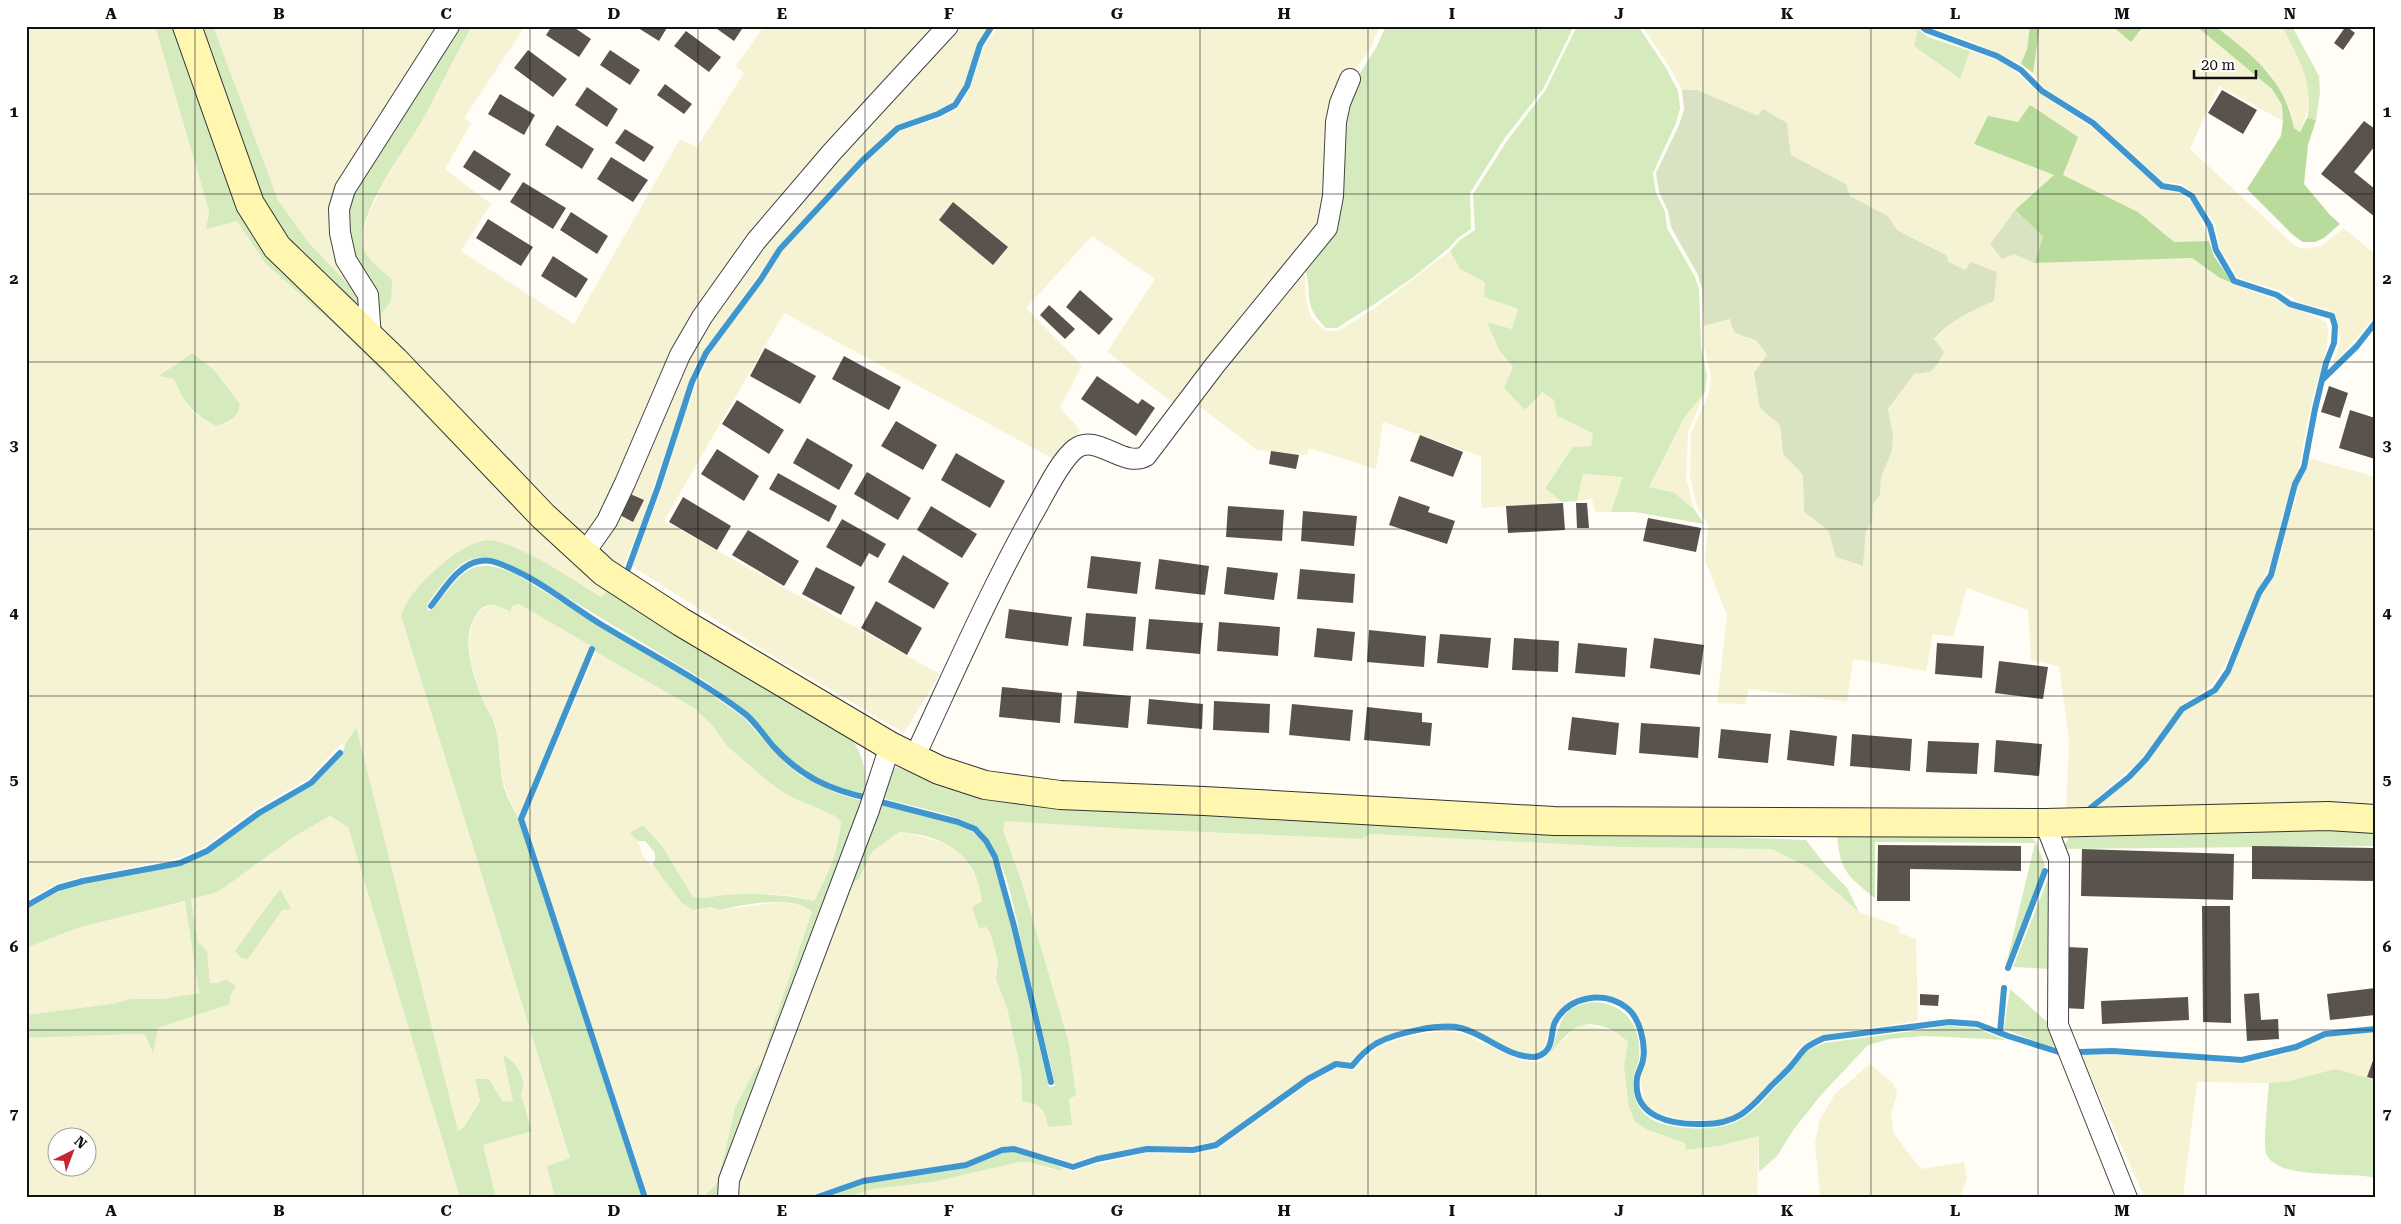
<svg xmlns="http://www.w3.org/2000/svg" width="2401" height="1224" viewBox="0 0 2401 1224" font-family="'Roboto Serif',serif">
<rect width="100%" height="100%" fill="#fffdf5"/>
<path fill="#f6f3d4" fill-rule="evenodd" d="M26,26H155L209,211L206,228L237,221L265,263L346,335L536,529L606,592L601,598L519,549L484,540L449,558L401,616L570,1159L547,1166L555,1198H496L482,1145L532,1130L521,1095L524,1083L520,1072L515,1064L504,1055L513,1101L503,1103L494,1086L475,1079L480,1101L464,1127L458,1132L355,728L345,745L341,744L308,779L257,808L204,847L179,858L82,877L57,884L26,900ZM214,370L240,404L231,421L216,426L195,414L187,405L174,379L160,376Z
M213,26H438L400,84L363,150L362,299L309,243L278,200Z
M472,26H525L464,118L471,123L445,169L491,204L461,251L574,324L680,139L697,147L744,73L736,66L764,26H941L752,239L622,482L586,544L376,321L392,280L369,258L363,248V235L368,215L383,184L423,117Z
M954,26H990L975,50L961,93L944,109L897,125L833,187L779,246L696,363L641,524L622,569L605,554L602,547L612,530L687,352L758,245Z
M998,26H1380L1371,48L1349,78L1323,221L1177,406L1107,352L1155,279L1092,236L1026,308L1082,365L1060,408L1080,430L1057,461L784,313L664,521L940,674L904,733L761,649L632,566L662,488L685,412L710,353L727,327L765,279L783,250L865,163L902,130L941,118L956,109L965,99L984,47Z
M1642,26H1916L1918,29L1914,46L1959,79L1970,51L1997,60L2010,66L2032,88L2094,129L2161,189L2179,193L2191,201L2198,211L2209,241L2174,242L2138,212L2062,175L2018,122L1974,144L2054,175L2015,210L1990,243L2034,263L2192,258L2220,278L2256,293L2275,299L2326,322L2328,331L2327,346L2309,414L2299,467L2282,517L2274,555L2225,665L2212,684L2203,692L2182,704L2152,746L2135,765L2080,813H2066L2069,739L2059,666L2031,660L2028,610L1967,588L1953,637L1933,634L1926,671L1853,659L1847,702L1749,689L1745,704L1717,703L1727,615L1705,560L1708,524L1697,507L1690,477L1691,433L1709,393L1711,376L1704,346V326L1730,319L1738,336L1758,341L1768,355L1760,408L1780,425L1783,454L1803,475L1804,512L1828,530L1837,557L1863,565L1866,531L1872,523L1873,504L1880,495L1881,477L1892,451L1893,435L1888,409L1914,374L1930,372L1934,339L1958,317L1974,309L1965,270L1949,262L1946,255L1897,230L1888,216L1850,196L1846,184L1791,155L1787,123L1763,110L1759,117L1697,90H1682L1669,66Z
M1927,26H2030L2027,49L2021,64L1975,43Z
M2040,26H2112V28L2139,35L2144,26H2196L2272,89L2282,105L2283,121L2219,86L2190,149L2295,246L2304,249L2321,246L2344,228L2375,254V316L2332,367L2340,342L2337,318L2332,311L2301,303L2282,291L2238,278L2220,248L2215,224L2195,194L2182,184L2163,182L2095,120L2043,87L2033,73Z
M2215,26H2282L2298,57L2309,90L2310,103L2300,132L2294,128L2291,111L2269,72Z
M1450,251L1460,269L1485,282L1484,297L1518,309L1512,329L1488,322L1499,350L1513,367L1541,392L1554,400L1593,433L1591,446L1573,447L1545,488L1562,502L1481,508V456L1383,422L1376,469L1309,448L1307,455L1257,450L1193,402L1301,270L1305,276L1306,301L1311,317L1325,331H1338L1375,308Z
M1705,392L1688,432L1686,478L1694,509L1673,492L1649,487L1684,418Z
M2309,458L2375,477V804L2096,808L2130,778L2147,760L2186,708L2217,691L2224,681L2262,594L2273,576L2282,551L2289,517L2296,501L2298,484L2306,469Z
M1583,474L1624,477L1611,512H1595L1592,499L1577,501Z
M489,604H495L509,612L512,606L519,604L594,647L590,649L518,818L502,780L498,739L494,721L484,705L470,661L469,640L472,624L477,614Z
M596,652L694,708L712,725L728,747L769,782L787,795L835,816L841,822L840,836L826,879L814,901L793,896L770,894L723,895L700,899L693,897L662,846L643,825L631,833L638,841L643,856L693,910L711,907L719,910L781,902L807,907L812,912L769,1036L762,1062L755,1070L748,1087L740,1098L732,1120L719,1177L716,1185L701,1198H649L523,820Z
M330,816L348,827L460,1198H26V1038L138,1034L145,1035L153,1052L158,1028L229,1004L218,983H210L207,952L198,942L191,899L214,893L225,887L295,836ZM58,1136H88V1166H58Z
M1005,821L1131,829L1361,839L1371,834L1619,847L1772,849L1809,868L1859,912L1899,926L1900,933L1916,939L1918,1021L1823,1035L1807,1042L1796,1051L1789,1064L1761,1094L1733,1117L1720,1120H1684L1653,1112L1645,1103L1640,1079L1647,1059L1645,1035L1638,1018L1630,1006L1604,995L1582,996L1570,1001L1558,1011L1552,1020L1544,1048L1537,1054H1522L1512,1050L1463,1025L1447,1023L1397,1032L1376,1040L1363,1049L1350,1062L1336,1061L1307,1076L1215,1142L1187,1147L1147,1146L1096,1156L1073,1163L1014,1146L1001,1147L965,1162L862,1178L806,1198H732L844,889L863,873L872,852L899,832L909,833L951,845L963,855L980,885L982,903L973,907L990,932L998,961L996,979L1007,1008L1018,1057L1022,1079V1101L1035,1103L1042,1108L1046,1114L1048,1127L1076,1094L1069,1043L1022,883L1003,830Z
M186,901L199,993L163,999H131L111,1004L26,1015V948L77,928Z
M1583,1024L1619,1033L1628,1042L1629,1107L1648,1130L1685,1143L1686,1150L1719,1146L1759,1136L1757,1198H844L873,1189L933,1182L1019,1162H1028L1054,1170L1061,1171L1063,1168L1073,1171L1098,1164L1147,1153L1194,1154L1217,1149L1311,1082L1337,1068L1354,1070L1379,1046L1399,1039L1426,1033L1447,1031L1461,1033L1521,1061L1539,1062L1567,1037L1573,1029Z
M2375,1032V1080L2335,1069L2289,1081L2269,1083L2197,1082L2183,1198H2145L2081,1055H2157L2238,1064L2254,1062L2285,1054L2327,1037Z
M1870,1064L1893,1083L1897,1094L1891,1115L1894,1134L1921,1169L1964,1162L1967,1179L1959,1198H1820L1815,1142L1820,1119L1835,1094Z"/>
<path fill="#d5ebbd" d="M155,26H174L224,165L374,353L530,515L849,735C863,754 868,771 863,795L827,784L804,771L787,757L745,711L707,682L520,569C467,544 459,563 427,604L428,611L433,609C462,574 469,553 517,575L704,689L744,718L785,763L801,776L836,793L862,801L724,1198H701L716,1185L719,1177L735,1108L755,1070L762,1062L769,1036L812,912C794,894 742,905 719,910L711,907L693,910L682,903L652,864L655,861V853L645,841H638L630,833L643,825L662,846L693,897C704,900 713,896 724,895C754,893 784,894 814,901C827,877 839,850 841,822L835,816L787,795L769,782L728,747L712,725L694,708L596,652L593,647L519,604L512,606L510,612C499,606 489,600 479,611C458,636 473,676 484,703C486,710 492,715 494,723C500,741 499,761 502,780C505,793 512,806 518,818L642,1198H555L547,1166L570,1158L401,616C409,594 423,581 440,566C451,556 468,544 482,541C508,534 577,583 601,597L606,592L536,529L346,335L265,263L237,221L206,229L209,211Z
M199,26H213L278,200L309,243L362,299L363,312L300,259L263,208Z
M455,26H472C455,56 440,87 424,117C407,148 357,211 363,246C365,259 383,270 392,280L391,301L376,321L351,255L347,204Z
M1386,26H1574L1543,89L1504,139L1470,193L1471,229L1458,238L1448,249L1411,279L1373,305L1337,328H1326C1300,303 1314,293 1304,266L1326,240L1338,142L1355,81L1376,48Z
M1577,26H1638L1666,68L1678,91L1680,108L1676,123L1653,173L1656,193L1665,212L1667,228L1695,277L1699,289L1701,346L1707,376L1705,392L1684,418L1649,487L1673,492L1694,509L1704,524L1635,512H1611L1623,477L1583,474L1577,501L1562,502L1545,488L1573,447L1591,446L1593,433L1557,416L1554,400L1542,392L1525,410L1504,388L1513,367L1499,350L1487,322L1512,329L1518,309L1484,297L1485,282L1460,269L1450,251L1460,240L1475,230L1473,194L1507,141L1545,91Z
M2282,26H2292L2319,76L2320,92L2316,120L2307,118C2315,85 2297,55 2282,26Z
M1918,29L1928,37L1970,51L1960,79L1914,46Z
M192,353L214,370L240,404C237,419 230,421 216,426C190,411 186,406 174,379L159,376Z
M356,727L458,1131L464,1127L480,1101L475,1079H489L503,1102L513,1101L503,1054L515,1064L520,1072L524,1083L521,1095L532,1131L483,1145L496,1198H460L348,827L330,816L295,836L225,887L214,893L191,899L198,942L207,951L210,983H218L226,979L236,986L230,996V1004L158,1028L153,1053L145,1035L138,1034L26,1038V1015L111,1004L131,999H163L199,993L185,901L77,928L26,948V909L60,891L84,884L181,865L208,854L261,815L313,785L342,755L345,745Z
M897,767L1005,802L1356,821L1806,840L1827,867L1847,888L1859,912L1809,868L1772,849L1619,847L1371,834L1362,839L1131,829L1005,821L1003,830L1022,883L1069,1043L1076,1095L1069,1100L1072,1125L1048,1127C1046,1110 1040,1104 1022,1101V1079L1018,1057L1007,1008L996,979L998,961L990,932L986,927L979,928L972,907L982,902C977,854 945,835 899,832L872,852L859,879L844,889L875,804C895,809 961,822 974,833C1005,858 1017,955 1027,994C1034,1025 1041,1056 1049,1087L1055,1086C1050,1054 1038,1022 1030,990C1020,945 1013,862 979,829C964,815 901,804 878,797L891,771Z
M2073,829H2375V846L2063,849Z
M2028,833L2036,843L2045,865L2005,969L2035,843L1875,842V898C1848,877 1840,871 1837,835Z
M2051,871V969L2013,967Z
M280,889L291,909L282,910L248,959L241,958L235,951Z
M2010,989L2054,1028L2059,1048L2040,1043L2004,1029Z
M1593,1002C1625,1003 1642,1026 1639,1058C1639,1065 1633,1072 1633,1080C1632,1116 1656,1126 1688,1128C1729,1131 1747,1121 1773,1090C1780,1082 1788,1076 1794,1068C1806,1052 1805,1050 1825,1043L1949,1026L1976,1028L2006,1040L1926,1036L1889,1039L1868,1045L1821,1095L1794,1129L1777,1156L1759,1172V1136L1719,1146L1686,1150L1685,1143L1648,1130L1635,1122L1629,1107L1624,1066L1628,1042C1617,1030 1591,1018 1575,1028C1569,1031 1556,1047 1550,1053C1562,1027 1556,1007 1593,1002Z
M2335,1069L2375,1080V1178C2351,1171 2275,1181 2266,1153C2263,1144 2268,1096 2269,1083L2289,1081Z
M1014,1150L1063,1168L1061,1171L1028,1162H1019L933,1182L873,1189L844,1198H827L864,1182L944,1172L969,1167L1004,1152Z"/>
<path fill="#b9dc9c" d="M2030,26H2040L2033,73L2021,64L2027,49Z
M2112,26H2144L2131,42Z
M2196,26H2215C2253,56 2284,78 2294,128L2300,132L2307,118L2316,120L2308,145L2304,184L2330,215L2340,224L2324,238L2315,242H2303L2293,235L2247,189L2281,136L2283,121L2282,105L2272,89Z
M2030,105L2078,137L2063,175L2138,212L2174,242L2209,241L2214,256L2232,283L2220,278L2192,258L2034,263L2043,237L2015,210L2054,175L1974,144L1988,116L2018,122Z"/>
<path fill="#d9e3c4" d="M1682,90H1697L1758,116L1763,109L1787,123L1791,155L1846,184L1850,196L1888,216L1897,230L1946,255L1949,262L1965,270L1971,262L1997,272L1994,301C1970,311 1951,320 1934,339L1944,352L1937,365L1930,372L1914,374L1888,409L1893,435L1892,451L1881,477L1880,495L1873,504L1872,523L1866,531L1863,566L1836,557L1828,530L1804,512L1803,475L1783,454L1780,425L1760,408L1754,373L1767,355L1757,341C1741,334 1734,339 1730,319L1704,326L1702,289L1698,275L1671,227L1668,211L1659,192L1656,173L1679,125L1684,109Z
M2015,210L2043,237L2034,263L2014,254L2002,259L1990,244Z"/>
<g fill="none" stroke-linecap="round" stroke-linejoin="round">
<path stroke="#3f96cf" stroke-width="6" d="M1921,26L1926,30L1997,56L2021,70L2042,91L2093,123L2162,186L2180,189L2192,196L2210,226L2216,250L2234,281L2277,295L2290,304L2332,316L2335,326L2334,343L2326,363L2315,409L2304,467L2295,484L2271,575L2259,593L2228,671L2215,690L2182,709L2146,759L2129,777L2088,810
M2323,379L2357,346L2375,323
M628,569L658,487L692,382L706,353L761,279L780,249L862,161L898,128L938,114L955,105L967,86L980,45L992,26
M431,606C443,591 458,564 480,561C485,560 493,561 498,563C536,577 568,604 602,625C650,654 699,679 744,713C755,721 764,736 774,747C800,776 830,790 868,798
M592,649L521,819L645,1198
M877,801L958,822L975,829L986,841L995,857L1014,926L1051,1082
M26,906L58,888L83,881L180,863L207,851L259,813L311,783L340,753
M2008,968L2045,871
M2000,1033L2004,988
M2079,1052L2113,1051L2242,1060L2296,1047L2325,1034L2375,1029
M815,1198L863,1181L966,1165L1002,1150L1014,1149L1073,1167L1097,1159L1147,1149L1193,1150L1216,1145L1308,1079L1336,1064L1352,1066C1359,1057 1367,1049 1377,1043C1396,1033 1440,1023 1461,1028C1487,1035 1506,1057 1534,1057C1538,1057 1544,1054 1547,1050C1553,1043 1551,1030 1555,1022C1569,996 1604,990 1627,1008C1640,1018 1646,1045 1643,1060C1642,1066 1638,1072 1637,1078C1632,1118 1673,1125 1703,1124C1738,1124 1750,1109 1772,1085C1778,1079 1785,1073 1791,1066C1805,1049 1802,1048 1824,1038L1949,1022L1977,1024L2008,1036L2062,1053"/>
</g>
<path fill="#5a524d" d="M552,26H572L591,39L579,57L546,35Z
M635,26H668L659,41Z
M713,26H744L734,41Z
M2346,26L2355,33L2343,50L2334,43Z
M686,31L721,57L709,72L674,46Z
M528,50L567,79L553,97L514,68Z
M610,50L640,70L630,85L600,65Z
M665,84L692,104L684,114L657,95Z
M587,87L618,109L607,127L575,105Z
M2222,90L2257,110L2243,134L2208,113Z
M500,94L535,115L524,135L488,114Z
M2364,121L2375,129V146L2354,172L2375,189V217L2321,174Z
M557,125L594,149L582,169L545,145Z
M625,129L654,147L644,162L615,143Z
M474,150L511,174L500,191L463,167Z
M611,157L648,180L633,202L597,179Z
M523,182L566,208L553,229L510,202Z
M953,202L1008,247L993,265L939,220Z
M571,212L608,236L597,254L560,230Z
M488,219L533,247L521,266L476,238Z
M553,256L588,279L576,298L541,276Z
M1080,290L1113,319L1099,335L1066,307Z
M1049,305L1075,329L1065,339L1040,315Z
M765,348L816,376L800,404L750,376Z
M844,356L901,387L889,410L832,379Z
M1097,376L1138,404L1142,399L1155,408L1136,436L1081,399Z
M2329,386L2348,393L2340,418L2321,412Z
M737,400L784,430L769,454L722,424Z
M2350,410L2375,418V459L2339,448Z
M896,421L937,445L923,470L881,446Z
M1420,435L1463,452L1453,477L1410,461Z
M807,438L853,465L839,490L793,463Z
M717,449L759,476L744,501L701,474Z
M1271,451L1299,455L1296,469L1269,464Z
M956,453L1005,481L990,508L941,480Z
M867,472L911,498L898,520L854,494Z
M778,473L837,506L829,522L769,489Z
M628,493L644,500L633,522L618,514Z
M1399,496L1430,507L1428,512L1455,521L1447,544L1389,525Z
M683,497L731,526L717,550L669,522Z
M1563,503L1565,530L1508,533L1506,506Z
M1576,503H1587L1589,528H1577Z
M931,506L977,534L962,558L917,530Z
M1228,506L1284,510L1282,541L1226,537Z
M1303,511L1357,516L1354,546L1301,541Z
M1648,518L1701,528L1696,552L1643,541Z
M842,519L886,544L878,558L869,553L861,567L826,547Z
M748,530L799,561L784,586L732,555Z
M903,555L949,583L934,609L888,582Z
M1091,556L1141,562L1137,594L1087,588Z
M1159,559L1209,566L1205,595L1155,589Z
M816,567L855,587L841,615L802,594Z
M1227,567L1278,573L1274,600L1224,594Z
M1300,569L1355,574L1353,603L1297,599Z
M876,601L922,628L907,655L861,628Z
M1009,609L1072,617L1068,646L1005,638Z
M1086,613L1136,617L1133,651L1083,646Z
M1149,619L1203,623L1200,654L1146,649Z
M1219,622L1280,627L1278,656L1217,651Z
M1317,628L1355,632L1352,661L1314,657Z
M1369,630L1426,636L1424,667L1367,662Z
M1440,634L1491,638L1488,668L1437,663Z
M1514,638L1559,641L1558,672L1512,670Z
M1654,638L1704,645L1700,675L1650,668Z
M1578,643L1627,648L1625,677L1575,673Z
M1937,643L1984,646L1982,678L1935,674Z
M1999,661L2048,667L2043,699L1995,693Z
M1002,687L1062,693L1060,723L999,717Z
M1077,691L1131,696L1128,728L1074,723Z
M1149,699L1203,704L1202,729L1147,724Z
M1214,701L1270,704L1269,733L1213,730Z
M1292,704L1353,710L1350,741L1289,735Z
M1367,707L1422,713V722L1432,723L1430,746L1364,740Z
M1572,717L1619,723L1616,755L1568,750Z
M1641,723L1700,727L1698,758L1639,753Z
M1721,729L1771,734L1768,763L1718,758Z
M1790,730L1837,736L1834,766L1787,760Z
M1852,734L1912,739L1910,771L1850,766Z
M1996,740L2042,744L2039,776L1994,772Z
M1928,741L1979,743L1977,774L1926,772Z
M1878,845L2021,846V871L1910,869V901H1877Z
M2252,846L2375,848V881L2252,879Z
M2082,849L2234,854L2233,900L2081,896Z
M2202,906H2230L2231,1023L2203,1022Z
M2066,947L2088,948L2084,1009L2062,1008Z
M2375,988V1015L2330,1020L2327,994Z
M2259,993L2261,1020L2278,1019L2279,1039L2247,1041L2244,994Z
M1920,994L1939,995L1938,1006L1920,1005Z
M2188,997L2189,1020L2102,1024L2101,1001Z
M2375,1055V1079L2367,1077Z"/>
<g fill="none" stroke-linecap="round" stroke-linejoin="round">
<g stroke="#444" stroke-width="22">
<path id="minor" d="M371,338L368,295L346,260L340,233L339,209L345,189L449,26
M583,555L607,521L625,483L680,355L702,317L756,241L832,152L948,26
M914,758C954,673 992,585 1039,503C1048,487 1061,460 1075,449C1096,432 1124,469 1146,456L1215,365L1327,228L1333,196L1336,122L1340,103L1350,79
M2045,823L2059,859L2058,1025L2127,1198
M728,1198L729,1180L869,810L890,746"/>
</g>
<g stroke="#333" stroke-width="30">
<path id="secondary" d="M187,26L250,204L277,247L395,361L543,516L604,572L681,622L890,746L939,770L985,785L1060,795L1204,801L1554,821L2045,823L2328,816L2375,819"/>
</g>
<use href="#minor" stroke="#fff" stroke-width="20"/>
<use href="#secondary" stroke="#fff6b0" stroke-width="28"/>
</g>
<path fill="none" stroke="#111" stroke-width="1" stroke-opacity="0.55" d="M195,26V1198M363,26V1198M530,26V1198M698,26V1198M865,26V1198M1033,26V1198M1200,26V1198M1368,26V1198M1536,26V1198M1703,26V1198M1871,26V1198M2038,26V1198M2206,26V1198M26,194H2375M26,362H2375M26,529H2375M26,696H2375M26,862H2375M26,1030H2375"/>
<rect width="2401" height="1224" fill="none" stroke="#ffffff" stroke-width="55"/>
<g transform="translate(72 1152) rotate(42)"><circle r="24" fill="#ffffff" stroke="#a0a0a0"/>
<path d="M0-4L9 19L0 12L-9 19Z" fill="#c4262e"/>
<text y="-8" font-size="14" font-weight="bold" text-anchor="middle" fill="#111111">N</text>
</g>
<path d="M2194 70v8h62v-8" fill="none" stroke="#111111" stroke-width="2.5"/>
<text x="2201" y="70" font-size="15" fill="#111111" stroke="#ffffff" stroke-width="4" paint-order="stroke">20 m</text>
<rect x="28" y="28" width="2346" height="1168" fill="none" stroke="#111" stroke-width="2"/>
<g font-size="16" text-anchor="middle" font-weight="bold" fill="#111">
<text x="111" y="19">A</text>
<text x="279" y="19">B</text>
<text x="446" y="19">C</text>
<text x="614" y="19">D</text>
<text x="782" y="19">E</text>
<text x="949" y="19">F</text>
<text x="1117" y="19">G</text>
<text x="1284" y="19">H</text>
<text x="1452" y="19">I</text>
<text x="1619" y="19">J</text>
<text x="1787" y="19">K</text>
<text x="1955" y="19">L</text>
<text x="2122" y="19">M</text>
<text x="2290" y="19">N</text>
<text x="14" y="117">1</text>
<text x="2387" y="117">1</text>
<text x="14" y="284">2</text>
<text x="2387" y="284">2</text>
<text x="14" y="451">3</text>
<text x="2387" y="451">3</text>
<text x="14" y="618">4</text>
<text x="2387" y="618">4</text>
<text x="14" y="785">5</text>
<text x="2387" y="785">5</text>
<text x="14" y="952">6</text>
<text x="2387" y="952">6</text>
<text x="14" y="1119">7</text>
<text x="2387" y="1119">7</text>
<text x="111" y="1216">A</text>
<text x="279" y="1216">B</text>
<text x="446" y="1216">C</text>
<text x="614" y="1216">D</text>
<text x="782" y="1216">E</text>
<text x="949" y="1216">F</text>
<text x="1117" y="1216">G</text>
<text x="1284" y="1216">H</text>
<text x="1452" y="1216">I</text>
<text x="1619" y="1216">J</text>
<text x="1787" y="1216">K</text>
<text x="1955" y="1216">L</text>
<text x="2122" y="1216">M</text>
<text x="2290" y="1216">N</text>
</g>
</svg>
